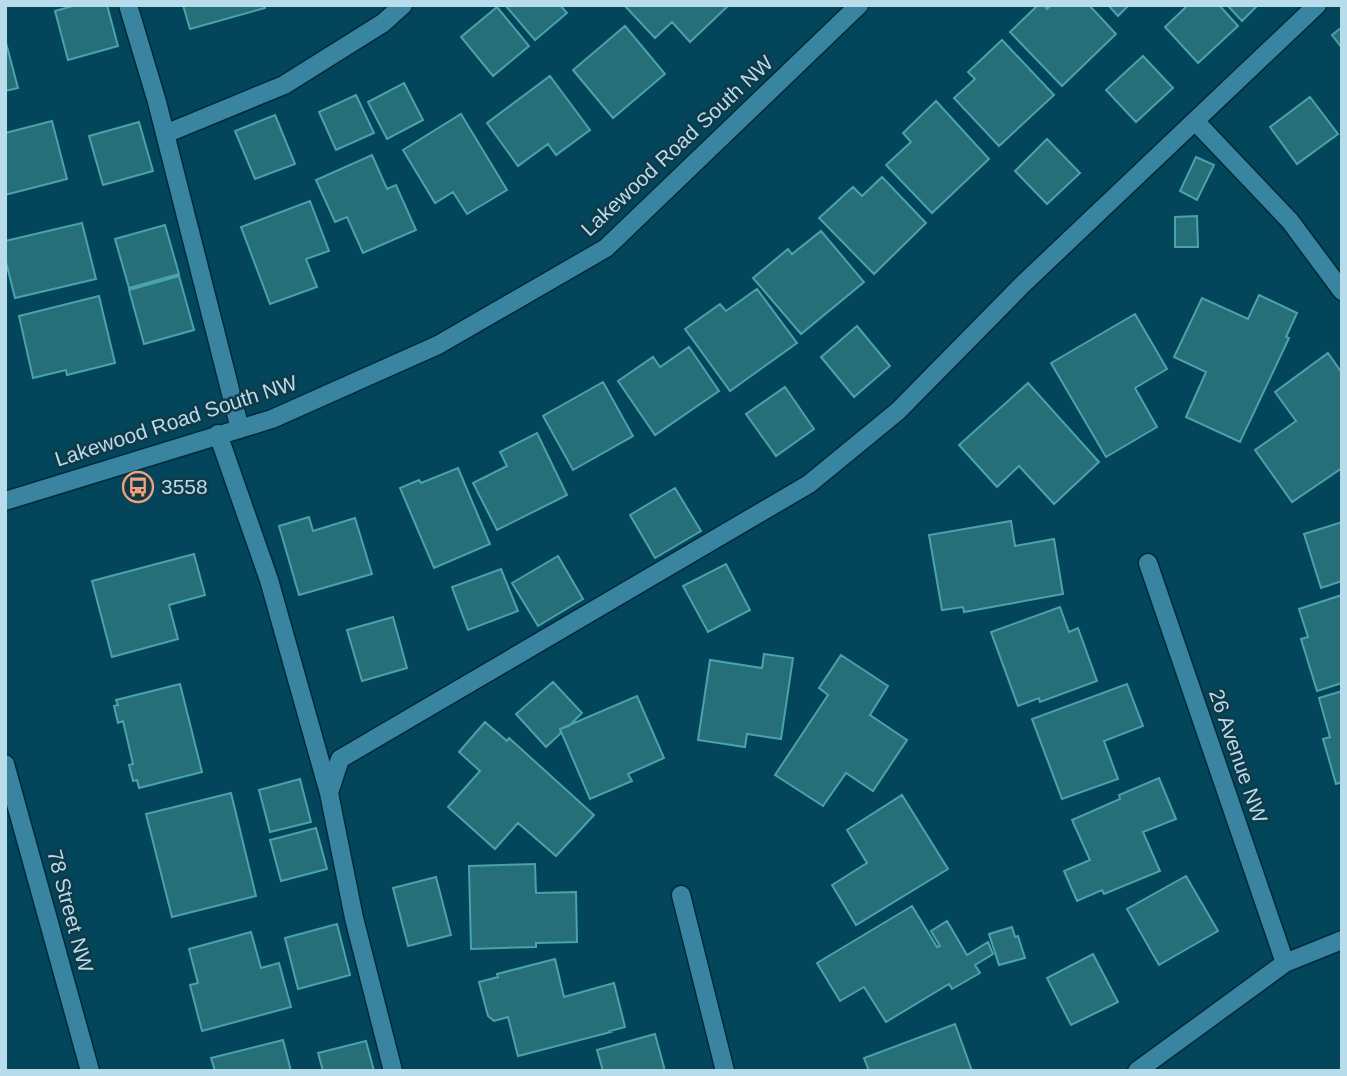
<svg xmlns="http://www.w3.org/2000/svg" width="1347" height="1076" viewBox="0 0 1347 1076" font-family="Arial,sans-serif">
<rect width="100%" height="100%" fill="#03455a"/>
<path fill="#276f78" stroke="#4aa2ac" stroke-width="2" d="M76,5H107L118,46L68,60L55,11Z
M183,5H265V8L190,29Z
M505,5H560L567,13L535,40Z
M624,5H729L690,42L672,22L655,38Z
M1038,5H1044L1047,9L1051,5H1089L1116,34L1062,86L1010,32Z
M1108,5H1129L1118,16Z
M1188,5H1219L1238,26L1198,63L1165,27Z
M1227,5H1258L1242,21Z
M497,7L529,46L493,76L461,37Z
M625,26L665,74L613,118L573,70Z
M1342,27V48L1332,35Z
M5,39L18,88L5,91Z
M1002,40L1054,95L999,146L954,98L975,79L968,72Z
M1143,56L1173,88L1136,122L1106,90Z
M550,76L590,130L556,155L548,144L518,166L487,123Z
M404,83L423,120L387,139L368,102Z
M356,95L374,133L336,150L319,112Z
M1310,97L1338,134L1297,164L1270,127Z
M936,101L989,159L932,213L886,165L911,142L903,133Z
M461,114L507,190L467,214L453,192L435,203L403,150Z
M275,115L295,164L255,179L235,131Z
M52,121L67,179L5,195V133Z
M139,122L153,171L103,185L89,136Z
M1047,139L1080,173L1047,204L1015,171Z
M372,155L387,189L396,185L416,230L363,253L347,217L335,222L316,180Z
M1196,157L1214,165L1197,200L1180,191Z
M882,177L926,223L874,274L819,218L853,187L862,196Z
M310,201L329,251L306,259L317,287L270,304L241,227Z
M1197,216L1198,247H1175V217Z
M82,223L96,279L15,298L5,258V241Z
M165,225L179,274L129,288L115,239Z
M821,231L864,282L801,334L753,278L788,249L792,254Z
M179,276L194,330L144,344L129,290Z
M757,289L797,343L730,391L685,329L720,304L726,311Z
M1259,295L1297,313L1286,337L1289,338L1240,442L1186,417L1206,372L1174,357L1202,298L1248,319Z
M99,296L115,363L67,375L66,370L33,378L19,316Z
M1135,314L1167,369L1135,388L1157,427L1106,457L1051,363Z
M857,326L890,366L854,397L821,357Z
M689,347L719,391L655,435L618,381L653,357L660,367Z
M1328,353L1342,373V468L1292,502L1255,450L1296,421L1275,392Z
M603,382L633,436L573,470L543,416Z
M1028,383L1099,462L1054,504L1019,466L997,487L959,445Z
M785,387L814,429L776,456L746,414Z
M537,433L567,495L497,530L473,483L507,466L500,452Z
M458,468L490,544L434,568L400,488L419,480L421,483Z
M675,488L701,531L655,558L630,515Z
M309,517L313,531L355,518L372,574L299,595L279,526Z
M1011,521L1015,546L1054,539L1063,594L964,612L963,607L942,610L929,535Z
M1342,522V581L1321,588L1304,534Z
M194,554L205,595L169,605L178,639L112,657L92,581Z
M558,556L583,599L538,626L512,583Z
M726,564L750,610L708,632L683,586Z
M501,569L518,611L468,630L452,587Z
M1342,595V683L1317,691L1301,639L1308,637L1299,609Z
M1060,607L1069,632L1078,628L1097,681L1040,702L1039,698L1018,706L991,632Z
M393,617L407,668L362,681L347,630Z
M764,654L793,658L781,739L747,734L745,747L698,740L710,660L762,668Z
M841,655L888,686L870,715L907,740L873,791L846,773L823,806L775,775L828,695L819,688Z
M553,682L582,713L569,726L560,729L561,733L546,747L516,714Z
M180,684L202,772L139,788L137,780L133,781L129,765L133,764L123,721L118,723L114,706L118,705L116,700Z
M1127,684L1143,726L1104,741L1118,779L1062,799L1032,719Z
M1342,691V782L1336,784L1323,739L1330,737L1319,698Z
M637,696L664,758L628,774L632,781L590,799L560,729Z
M485,722L507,741L509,738L594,815L556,856L518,823L495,849L448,807L480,771L459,752Z
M1159,778L1176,819L1143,832L1160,871L1104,894L1102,890L1077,901L1064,871L1090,860L1072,820L1120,799L1119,795Z
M300,779L311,822L270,832L259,790Z
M231,793L256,896L172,917L146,814Z
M902,795L948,869L856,925L832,885L867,863L847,830Z
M316,828L327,869L281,881L270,840Z
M535,864L536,893L576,892L577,942L536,943V947L471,949L469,866Z
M1186,876L1218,931L1159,965L1127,909Z
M436,877L451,935L408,946L393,888Z
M912,906L937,947L940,946L931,931L947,921L967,955L988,942L993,954L975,965L980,973L952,989L949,984L886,1022L864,987L840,1001L817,963Z
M337,924L350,975L298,989L285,938Z
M1012,927L1015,937L1018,936L1025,958L999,965L989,934Z
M251,932L261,968L279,963L291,1007L202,1031L190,985L198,983L189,949Z
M1093,954L1118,1002L1071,1025L1047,978Z
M555,959L564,997L614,983L625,1027L610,1031L611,1032L518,1056L508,1017L494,1021L488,1016L479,982L498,977L497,974Z
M955,1024L972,1071H869L864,1058Z
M655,1034L665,1071H603L597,1050Z
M283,1040L291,1071H215L211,1058Z
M366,1041L374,1071H323L318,1053Z"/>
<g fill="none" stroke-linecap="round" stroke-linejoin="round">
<g stroke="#002a38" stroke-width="21">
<path id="minor" d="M128,5L157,102L240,429
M1195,121L1290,221L1342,291
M165,134L284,85L383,23L403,5
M218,434L269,580L329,793
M5,501L272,419L438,345L606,248L859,5
M1148,563L1285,963
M5,764L90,1071
M681,895L725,1071
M393,1071L354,918L329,793L340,759L809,484L898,411L1022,285L1317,5
M1137,1071L1285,963L1342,940"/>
</g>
<use href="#minor" stroke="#3985a1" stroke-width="18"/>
</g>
<defs>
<g id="bus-ring" transform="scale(1.575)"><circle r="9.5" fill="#113948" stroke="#f1a17c" stroke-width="1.5"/><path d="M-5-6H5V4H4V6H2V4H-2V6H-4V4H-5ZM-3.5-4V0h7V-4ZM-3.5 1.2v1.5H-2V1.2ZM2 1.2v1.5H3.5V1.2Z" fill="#f1a17c"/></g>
</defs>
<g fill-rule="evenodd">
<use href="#bus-ring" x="138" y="487"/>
</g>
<g text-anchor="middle" stroke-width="5" stroke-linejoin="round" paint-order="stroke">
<g font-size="21" fill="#b9dceb" stroke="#113948">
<text transform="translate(677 146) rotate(-43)" y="7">Lakewood Road South NW</text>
<text transform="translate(176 421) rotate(-18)" y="7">Lakewood Road South NW</text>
<text transform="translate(1238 756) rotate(71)" y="7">26 Avenue NW</text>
<text transform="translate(70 911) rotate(75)" y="7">78 Street NW</text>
</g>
<g font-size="21" fill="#b9dceb" stroke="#113948" text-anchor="start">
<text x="161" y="494">3558</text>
</g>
</g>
<rect width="1347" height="1076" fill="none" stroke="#b9dceb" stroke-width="14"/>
</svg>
